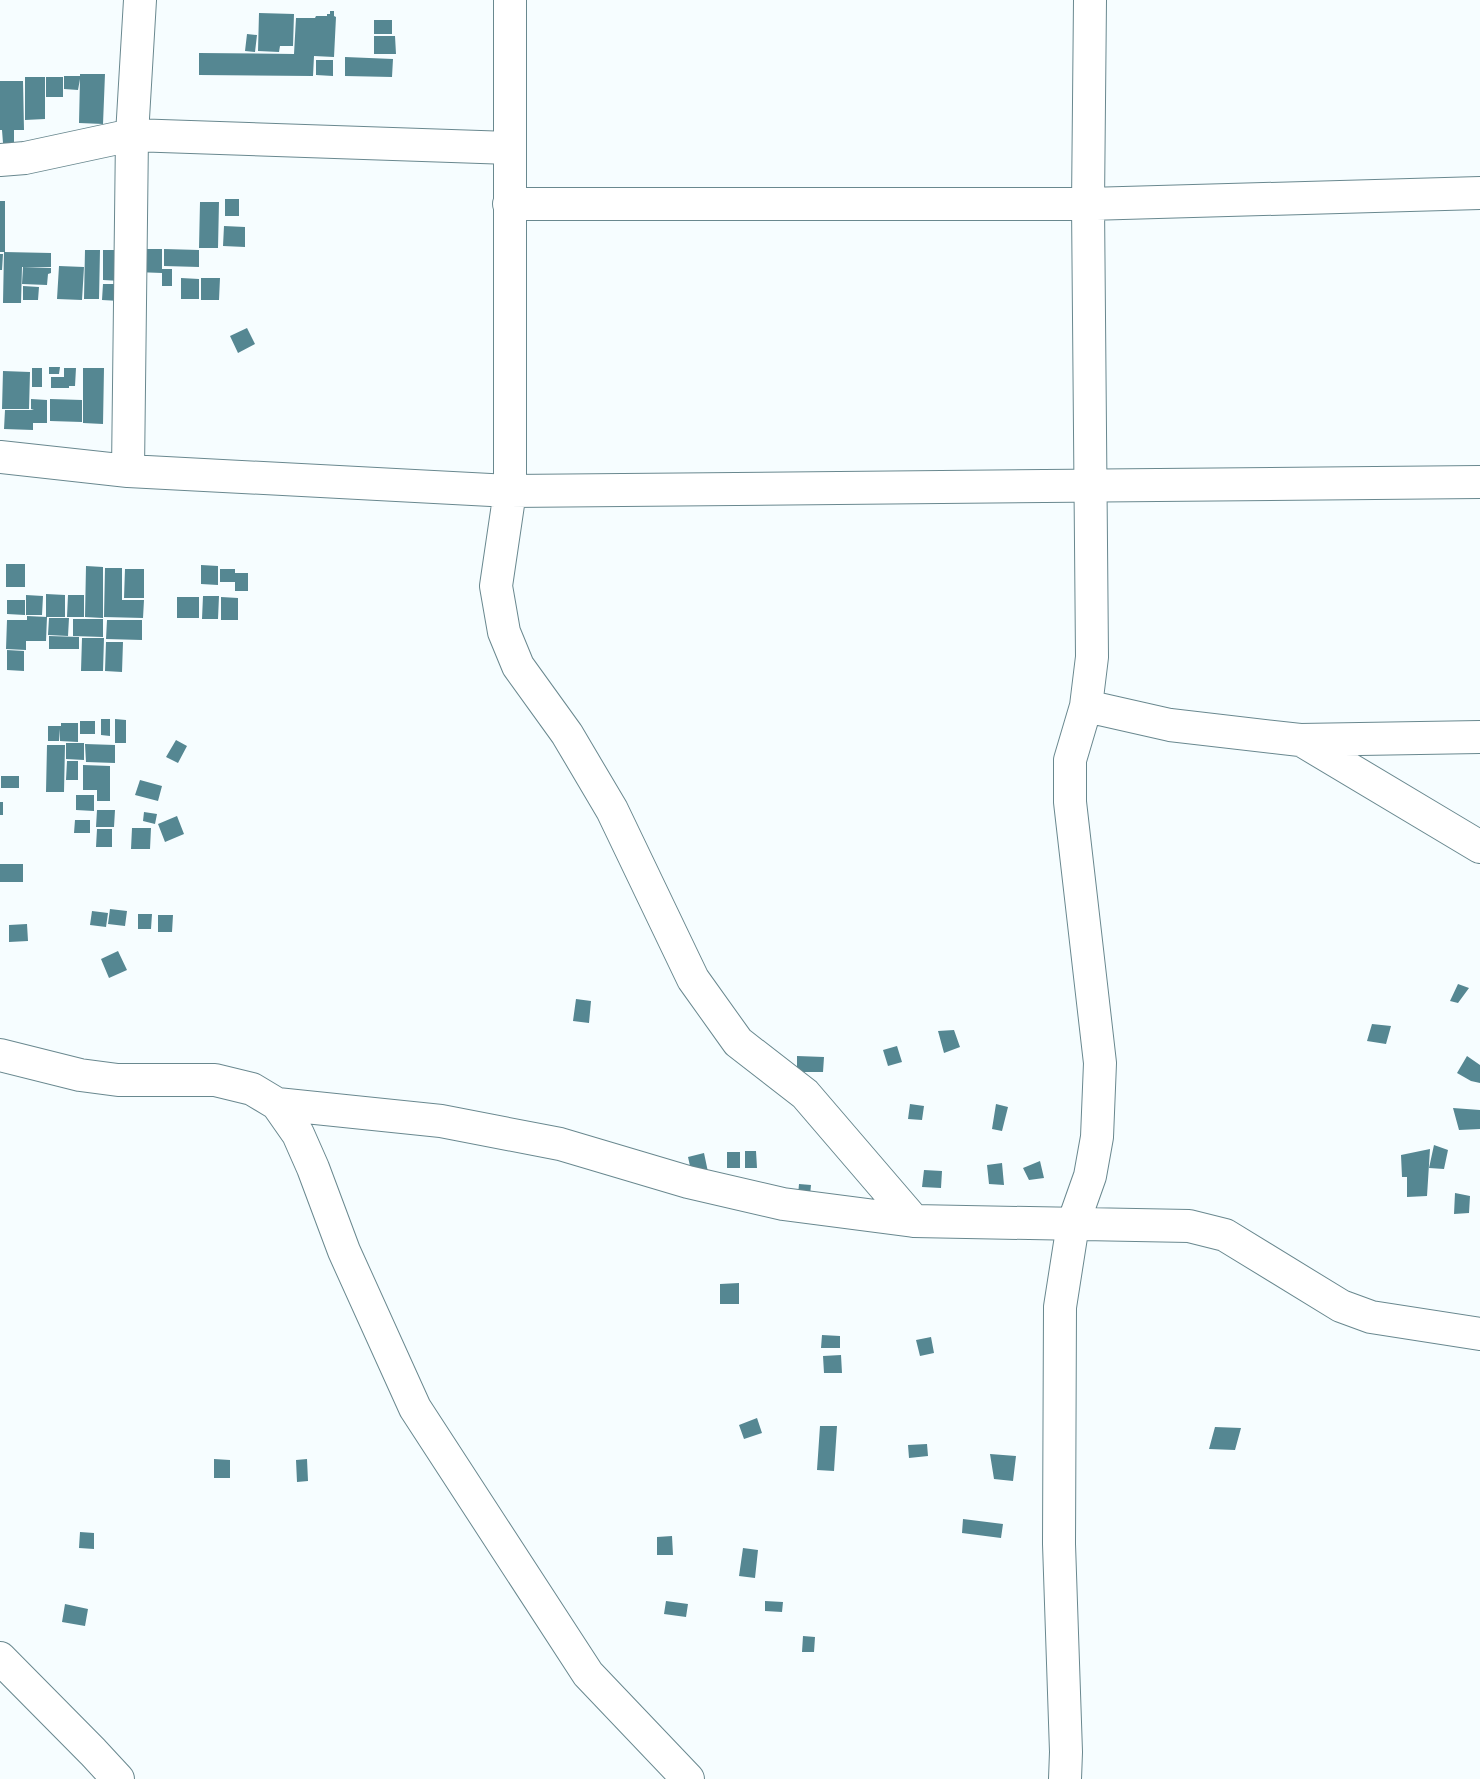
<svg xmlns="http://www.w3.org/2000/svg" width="1480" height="1779" viewBox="0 0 1480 1779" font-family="'Asap Condensed',sans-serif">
<rect width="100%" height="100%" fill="#f6fdff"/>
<path fill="#558792" d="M330,11H334V16L336,17L334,57L314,56L313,76L199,75V53L294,54L296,18H315L316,16H327V14H330Z
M259,13L294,14L293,46H280L279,52L258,51Z
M374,20H392V34H374Z
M247,34L257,35L255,52L245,51Z
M374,36H395L396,54H374Z
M345,57L393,59L392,77L345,76Z
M316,60H333V76L316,75Z
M80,74H105L103,124L79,123L80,79L78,90L64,89V76H80Z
M25,77H45V119L25,120Z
M46,77H63V97H46Z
M0,81H23L24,130H14V143H3L2,130H0Z
M225,199H239V216H225Z
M0,201H5V252H0Z
M200,202H219L218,248H199Z
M224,226L245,227V247L223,246Z
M136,249H162V269H172V286H162V273L136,272Z
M164,249L199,250V267L164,266Z
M85,250H100L99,299H84Z
M103,250H122L121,281L103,280Z
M4,252L51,253V267H22L21,303H3Z
M0,254H3L2,270H0Z
M59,266L84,267L82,300L57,299Z
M23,267L51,268V273L48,274L47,285L22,284Z
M181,278L199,279V299H181Z
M201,278H220L219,300H201Z
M103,284H121L120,301L102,300Z
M23,286L39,287L38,300H23Z
M247,328L255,344L238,353L230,336Z
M49,367H60L59,374H49Z
M32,368H42V387H32Z
M64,368H76L75,386H69V388H51V377H64Z
M83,368H104L103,424L83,423Z
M3,371L30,372L29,409H2Z
M31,399L47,400V423H33V430L4,429L5,410H34L31,409Z
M50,399L82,400V422L50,421Z
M6,564H25V587H6Z
M201,565L218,566V585L201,584Z
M86,566L103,567V618L85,617Z
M105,568H122V600H144L143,618L104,617Z
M125,569H144V598H124Z
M220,569H235V573H248V591H235V582H220Z
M46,594L65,595V617H46Z
M26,595L43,596L42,615H26Z
M68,595H84V617H67Z
M203,596H219L218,619H202Z
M177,597H199V618H177Z
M221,597L238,598V620H221Z
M7,600H25V615L7,614Z
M27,616L47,617L46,641H26V650L6,649L7,620H27Z
M49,618H69L68,636L48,635Z
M73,619H103V637L73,636Z
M107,620H142V640L106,639Z
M49,636L79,637V649H49Z
M82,638H104L103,671H81Z
M106,642H123L122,672L105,671Z
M7,650L24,651V671L7,670Z
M101,719H110V736L101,735Z
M115,719L126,720V743H115Z
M80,721H95V734H80Z
M61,723H78V742L60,741V729L59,741H48V726H61Z
M176,740L187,746L178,763L166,757Z
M66,743H84V760L66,759Z
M85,744L115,745V763L86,762Z
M47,745H65L64,792H46Z
M67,761H78V780H66Z
M83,765L110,766V801H97V790H83Z
M1,776H19V788H1Z
M140,780L162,786L158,801L135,795Z
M76,795H94V811L76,810Z
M0,802H3V815H0Z
M97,810H115L114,827H96Z
M144,812L157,814L155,824L143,821Z
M177,816L184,834L165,842L158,824Z
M75,820H90V833H74Z
M132,828H151L150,849H131Z
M97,829H112V847H96Z
M0,864H23V882H0Z
M110,909L127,911L125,926L108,924Z
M92,911L108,913L106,927L90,925Z
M138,914H152L151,929H138Z
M158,915H173L172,932H158Z
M27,924L28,941L9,942V925Z
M118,951L127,970L109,978L101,959Z
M1458,984L1469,988L1458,1003L1450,1001Z
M576,999L591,1001L589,1023L573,1021Z
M1372,1024L1391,1026L1386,1044L1367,1041Z
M954,1030L960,1047L944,1053L938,1031Z
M897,1046L902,1062L888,1066L883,1050Z
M797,1056L824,1057L823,1072H797Z
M1467,1056L1480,1065V1083L1471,1081L1457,1073Z
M910,1104L924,1106L922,1120L908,1119Z
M996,1104L1008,1107L1002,1131L992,1129Z
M1453,1108L1480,1110V1129L1459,1130Z
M1434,1145L1448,1150L1444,1169L1429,1168Z
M1430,1149L1427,1196L1407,1197V1177H1402L1401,1155Z
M745,1151H756L757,1168H745Z
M727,1152H740V1168H727Z
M704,1153L708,1172L692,1175L688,1157Z
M1040,1161L1044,1178L1029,1180L1023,1168Z
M1002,1163L1004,1185L989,1184L987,1165Z
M924,1170L942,1171L941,1188L922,1187Z
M799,1184L811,1185L810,1195H798Z
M1455,1193L1470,1196L1469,1213L1454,1214Z
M739,1283V1304H720V1284Z
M822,1335L840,1336V1348H821Z
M931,1337L934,1353L920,1356L916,1340Z
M841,1355L842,1373H824L823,1356Z
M757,1418L762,1433L744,1439L739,1425Z
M820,1426H837L834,1471L817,1470Z
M1215,1427L1241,1428L1235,1450L1209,1449Z
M927,1444L928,1456L909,1458L908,1445Z
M990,1454L1016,1456L1013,1481L994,1479Z
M214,1459L230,1460V1478H214Z
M307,1459L308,1481L297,1482L296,1460Z
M963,1519L1003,1524L1001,1538L962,1533Z
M80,1532L94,1533V1549L79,1548Z
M672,1536L673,1555H657V1537Z
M743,1548L758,1550L755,1578L739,1576Z
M666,1601L688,1604L686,1617L664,1614Z
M765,1601L783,1602L782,1612L765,1611Z
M65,1604L88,1609L85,1626L62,1622Z
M803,1636L815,1637L814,1652H802Z"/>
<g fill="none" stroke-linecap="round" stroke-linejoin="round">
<g stroke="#69888f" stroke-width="34">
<path id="minor" d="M510,0V491L496,586L504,632L518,666L567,734L612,810L693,979L738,1042L805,1094L914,1221
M0,160L25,158L132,135L510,148
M509,204H1088L1480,193
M0,457L128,471L510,491L1480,482
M128,471L132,135L140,0
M1086,706L1170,725L1300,740L1480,737
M1301,740L1480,847
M0,1055L80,1075L118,1080H215L252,1089L277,1104L441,1121L560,1144L688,1182L783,1204L914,1221L1189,1226L1225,1235L1341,1306L1371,1317L1480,1334
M277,1104L298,1134L313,1168L344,1251L415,1408L588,1674L688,1779
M0,1658L93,1752L118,1779
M1065,1779L1066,1752L1059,1544L1060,1307L1073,1224L1090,1176L1097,1137L1100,1063L1070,802V760L1086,706L1092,657L1088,204L1090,0"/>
</g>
<use href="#minor" stroke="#fff" stroke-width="32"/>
</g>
</svg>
